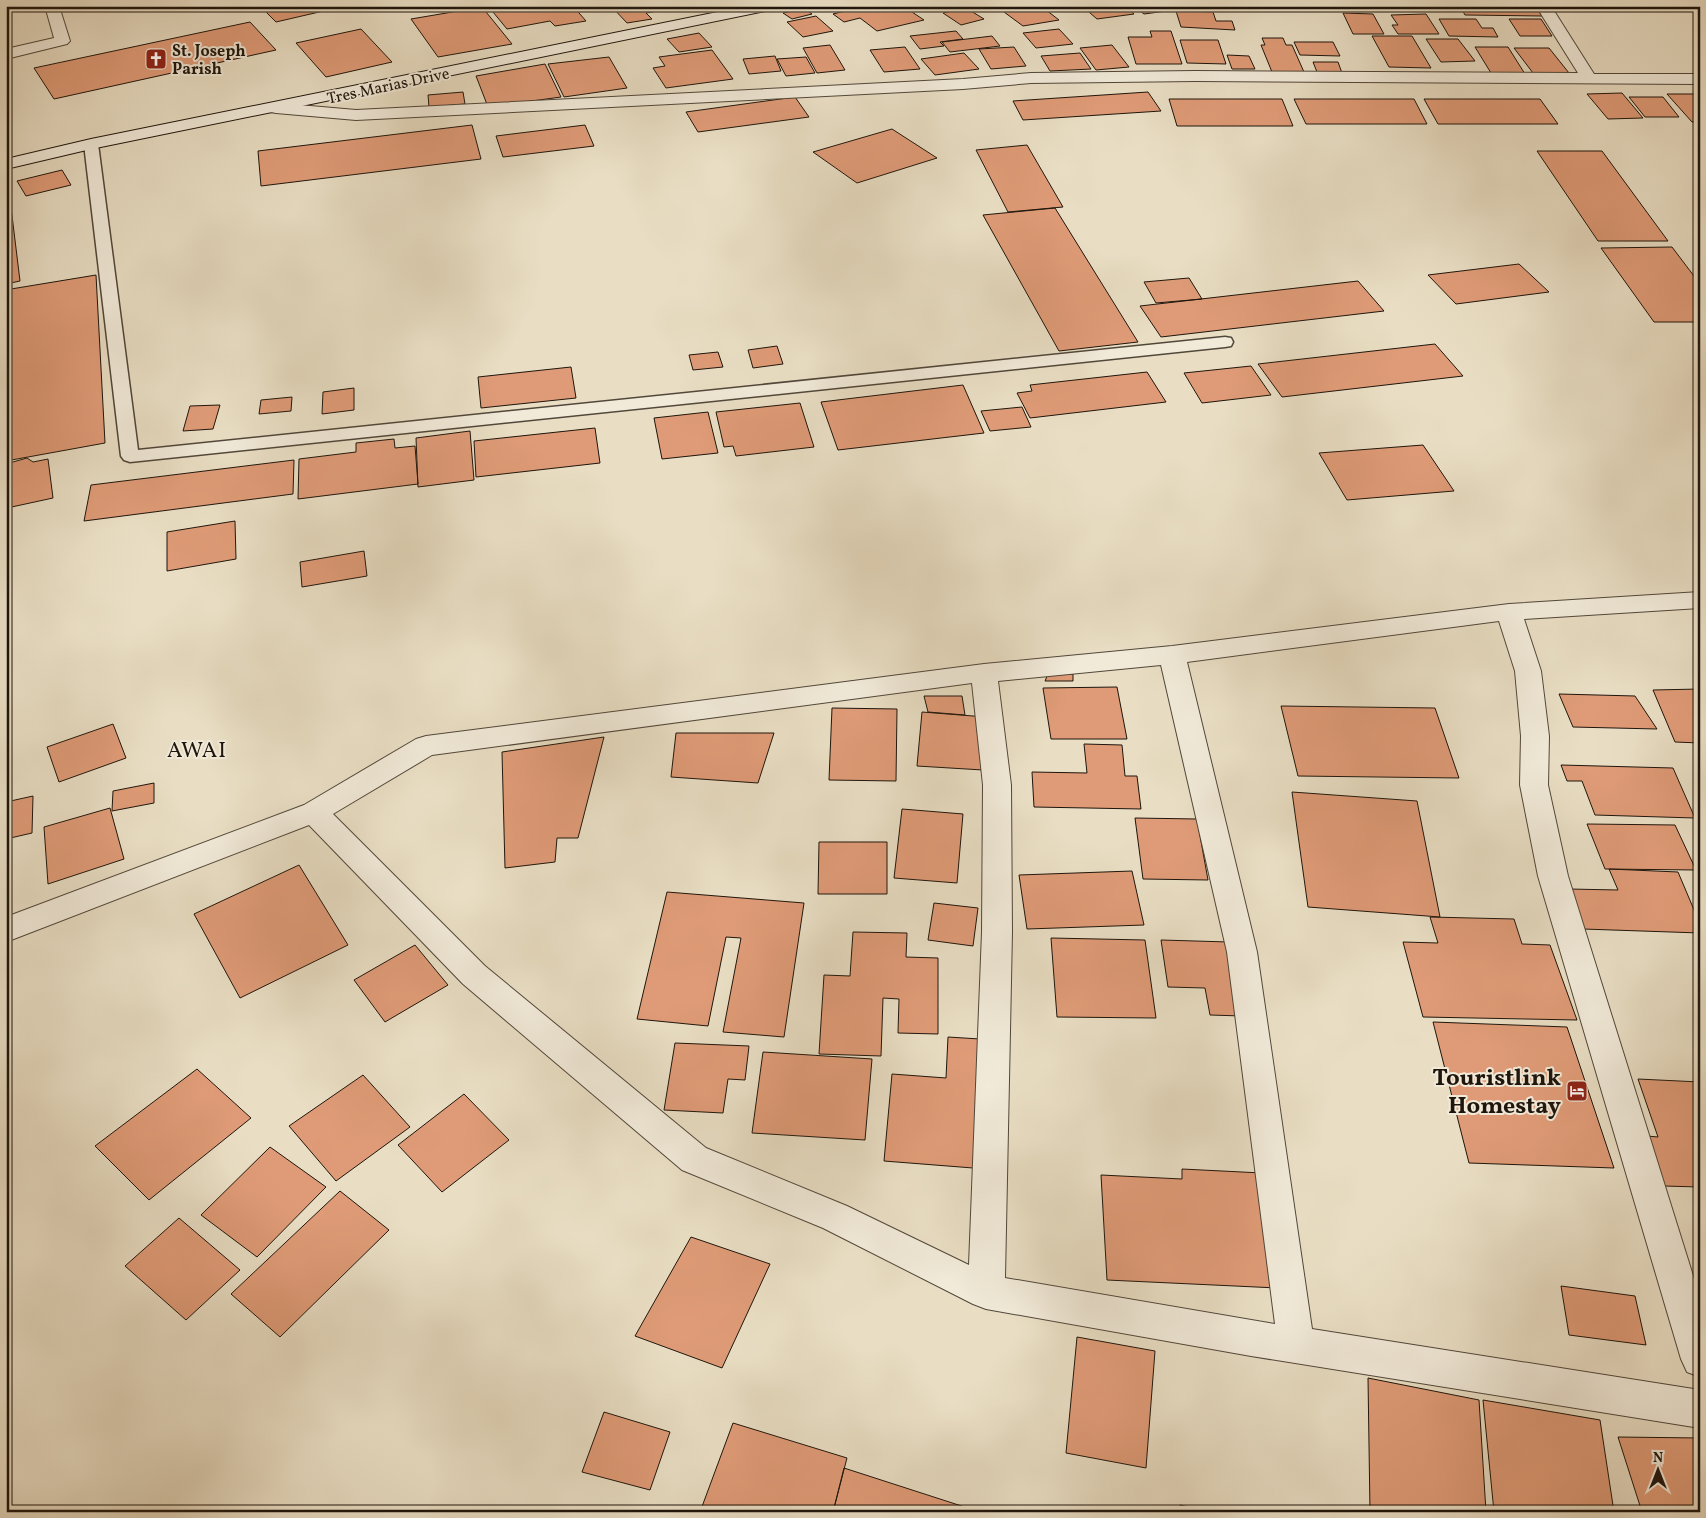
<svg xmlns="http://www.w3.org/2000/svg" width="1706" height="1518" viewBox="0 0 1706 1518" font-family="Vollkorn,serif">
<rect width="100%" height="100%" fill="#e9dec4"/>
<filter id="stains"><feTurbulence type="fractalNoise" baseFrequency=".004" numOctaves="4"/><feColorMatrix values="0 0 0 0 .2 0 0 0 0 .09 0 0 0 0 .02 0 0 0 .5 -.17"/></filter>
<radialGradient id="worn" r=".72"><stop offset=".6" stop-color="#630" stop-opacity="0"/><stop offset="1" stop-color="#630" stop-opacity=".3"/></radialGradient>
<path fill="#df9b77" stroke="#1e150c" d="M260,6H345L276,22Z
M519,6H573L586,21L555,26L550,21L507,29L493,12Z
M611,6H668L670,9L646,13L652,19L627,23Z
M825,6H853L854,7L834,11Z
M865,6H903L924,20L877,31L860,18L844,22L833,14Z
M933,6H962L940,11Z
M1041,6L1059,20L1023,26L1004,12L1014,10L1010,7L1012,6Z
M1082,6H1125L1134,14L1097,19Z
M1178,6L1181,9L1144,14L1135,7Z
M1313,6H1345L1346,9H1314Z
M1403,6H1445L1446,9L1405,8Z
M1460,6H1535L1542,16L1465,15Z
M482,7L512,44L438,57L411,19Z
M804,8L812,14L792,19L783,13Z
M966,8L984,19L961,25L943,13Z
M1176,11L1213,12L1216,21H1232L1235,30L1181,27Z
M1343,13L1373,14L1384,34H1353Z
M1426,14L1439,34H1398L1392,25H1398L1391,15Z
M816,16L833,31L803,37L787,22Z
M1439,19H1476L1482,28H1493L1498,37L1449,36Z
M1509,19H1541L1552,36H1520Z
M250,22L276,50L54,99L34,68Z
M361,29L392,62L326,77L296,43Z
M1059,29L1073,44L1036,48L1023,33Z
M956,31L963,39L940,42L944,46L920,49L910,36Z
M1150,31H1171L1182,64H1136L1128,37H1152Z
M699,33L712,47L679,52L667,39Z
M992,36L1000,46L950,52L942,42Z
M1372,36H1412L1431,68L1389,67Z
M1262,38H1283L1286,45H1292L1304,72H1272L1261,45H1265Z
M1426,39H1458L1475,61L1441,62Z
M1180,40H1218L1226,64L1187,63Z
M1294,42H1333L1340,56L1300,55Z
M830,45L845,70L817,73L803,48Z
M1112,45L1129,67L1096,70L1080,48Z
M905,47L920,69L884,72L870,50Z
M1014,47L1026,66L991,69L979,49Z
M1475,47H1508L1525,74L1491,73Z
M1514,48H1549L1569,73H1533Z
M712,50L733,79L666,88L653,68L665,66L659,57Z
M964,53L979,69L935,75L921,59Z
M1080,53L1091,69L1050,71L1041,56Z
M1227,55L1249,56L1255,69H1232Z
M775,56L781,71L749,74L743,59Z
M609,57L627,88L564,97L548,64Z
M806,57L815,73L786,76L777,59Z
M1313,62H1338L1342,73L1317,72Z
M545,64L561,97L488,107L476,76Z
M463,92L465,104L429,107L428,95Z
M1148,92L1161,111L1023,120L1013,101Z
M1622,93L1643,118L1608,119L1587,94Z
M1667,94H1700V122H1692Z
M795,97L809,117L698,132L686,112Z
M1629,97H1663L1679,117H1645Z
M1169,99H1282L1293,126H1177Z
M1294,99H1414L1427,124H1306Z
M1424,99H1540L1558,124H1438Z
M472,125L481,159L261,186L258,151Z
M585,125L594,146L503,157L496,136Z
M892,129L937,158L857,183L813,152Z
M1027,145L1063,207L1008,212L976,150Z
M1537,151H1602L1668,241H1598Z
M62,170L71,185L26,196L17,181Z
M9,191L20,281L6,284V192Z
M1055,208L1138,342L1059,351L983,215Z
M1672,247L1700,284V322H1654L1601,248Z
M1519,264L1549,292L1456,304L1428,275Z
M96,275L105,443L6,461L11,289Z
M1189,278L1202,299L1156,303L1144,282Z
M1358,281L1384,311L1161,337L1140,306Z
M1435,344L1463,376L1282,397L1258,364Z
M777,346L783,364L753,368L748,350Z
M718,352L723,367L693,370L689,355Z
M1251,366L1271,395L1202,403L1184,373Z
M571,367L576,398L481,408L478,377Z
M1147,372L1166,402L1030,418L1017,393L1032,391L1030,385Z
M963,385L984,433L838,450L821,402Z
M354,388V410L322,414L323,392Z
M292,397L291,411L259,414L261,400Z
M800,403L814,447L736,456L733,446L724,447L716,412Z
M220,405L213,429L183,431L190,406Z
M1022,407L1031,427L990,431L981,411Z
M708,412L718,453L662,459L654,418Z
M595,428L600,463L476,477L474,441Z
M470,431L474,480L418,487L416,438Z
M394,439L395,448L415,446L418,484L298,499L299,459L356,452V443Z
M1423,445L1454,491L1347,500L1319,453Z
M27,458L33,462L48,459L53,498L7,508L6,464Z
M294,460L293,494L84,521L91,485Z
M235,521L236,559L167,571V532Z
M364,551L367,576L302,587L300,562Z
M1048,674H1073V681H1045Z
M1117,687L1127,739H1051L1043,688Z
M1700,689V743L1675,742L1653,690Z
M1559,694L1635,696L1657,729L1573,727Z
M924,696H962L965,715L928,712Z
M1281,706L1435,708L1459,778L1298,776Z
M832,708L897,709L896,781L829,780Z
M922,712L986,717L983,770L917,766Z
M113,724L126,758L59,782L47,747Z
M676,733H774L758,783L671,777Z
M604,737L578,838H557L555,862L505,868L502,752Z
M1084,744L1122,745L1125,776H1137L1141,809L1034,807L1032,772L1087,773Z
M1561,765L1673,768L1695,818L1595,815L1582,781H1567Z
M154,783V803L112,811L113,791Z
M1292,792L1417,801L1440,917L1308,907Z
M33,796L32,833L6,839V802Z
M110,808L124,859L48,884L44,827Z
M902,809L963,814L957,883L894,878Z
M1135,818L1197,819L1208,880L1143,879Z
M1587,824L1675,825L1696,870L1605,869Z
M819,842H887V894H818Z
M299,865L348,945L240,998L194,914Z
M1609,869L1678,872L1700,924V933L1583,929L1569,889L1618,890Z
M1132,871L1144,925L1027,929L1019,875Z
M667,892L804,903L784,1037L723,1032L741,938L726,937L708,1026L637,1019Z
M934,903L978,908L973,946L928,940Z
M1430,917L1514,919L1522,944L1550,945L1577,1020L1423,1017L1403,942L1438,943Z
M853,932L907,933L906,957L938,958V1034L898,1033L899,999L883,998L881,1056L819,1054L824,975L850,976Z
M1051,938L1145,940L1156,1018L1057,1017Z
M1161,940L1229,942L1242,1016L1210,1015L1205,988L1168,987Z
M415,945L448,985L385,1022L354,980Z
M1433,1022L1567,1027L1614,1168L1469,1163Z
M948,1037L980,1039L973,1168L884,1161L892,1074L946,1078Z
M675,1043L749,1046L745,1080L728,1079L723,1113L664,1110Z
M763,1052L872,1059L865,1140L752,1133Z
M197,1069L251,1118L149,1200L95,1146Z
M363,1075L410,1127L336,1181L289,1126Z
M1638,1079L1700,1082V1187L1664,1186L1647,1136L1658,1137Z
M464,1094L509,1140L442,1192L398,1145Z
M270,1147L326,1187L257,1257L201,1215Z
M1182,1169L1262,1173L1277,1288L1107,1280L1101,1175L1182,1179Z
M340,1191L389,1230L280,1337L231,1294Z
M179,1218L240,1270L186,1320L125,1266Z
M691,1237L770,1264L722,1368L635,1336Z
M1561,1286L1635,1296L1646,1345L1569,1335Z
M1077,1337L1155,1351L1146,1468L1066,1453Z
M1368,1378L1479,1400L1486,1512H1370Z
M1483,1400L1600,1420L1614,1512H1494Z
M604,1412L670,1432L650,1490L582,1472Z
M733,1423L847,1458L833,1512H700Z
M1618,1437L1700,1438V1512H1642Z
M844,1468L974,1510L973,1512H833Z
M1180,1505L1213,1512H1180Z"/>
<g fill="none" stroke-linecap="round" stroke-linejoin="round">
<g stroke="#51473a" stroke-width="3">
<path id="service" d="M91,140L98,144L138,450L1225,337L1231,338L1233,342L1231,346L1225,347L130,462L124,460L121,456L84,144Z"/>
</g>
<g stroke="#51473a" stroke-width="2">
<path id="minor" d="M45,6H59L70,41L67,44L6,59V49L54,38Z
M1536,6H1551L1594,74H1700V84L1195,81L1031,83L963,89L356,120L276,113L270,112L268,108L270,104L276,103L356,110L963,79L1031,73L1195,71L1578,73Z
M1700,592V608L1524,619L1541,671L1549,736L1548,785L1568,876L1700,1298V1377L1687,1372L1681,1359L1538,876L1520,785L1521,736L1515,671L1499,621L1187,662L1257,952L1312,1329L1700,1390V1428L1251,1356L986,1309L973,1304L823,1228L682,1170L463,984L309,825L6,942V917L304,805L416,739L426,736L984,664L1172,646L1509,604ZM1161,665L1227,952L1275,1324L1005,1278L1012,932L1011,785L998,681ZM972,683L983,785L982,932L969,1265L847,1206L706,1148L485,966L333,814L432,755Z"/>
</g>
<g stroke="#1e150c" stroke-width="2">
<path id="secondary" d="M747,6H777L770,10L91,149L6,169V159L91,139Z"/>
</g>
<use href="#service" fill="#f1ead9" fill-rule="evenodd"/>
<use href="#minor" fill="#f1ead9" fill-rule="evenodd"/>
<use href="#secondary" fill="#f1ead9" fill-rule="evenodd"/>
</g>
<defs>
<g id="church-square" transform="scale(1.125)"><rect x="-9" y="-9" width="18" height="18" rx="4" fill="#8f2418" stroke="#f1ead9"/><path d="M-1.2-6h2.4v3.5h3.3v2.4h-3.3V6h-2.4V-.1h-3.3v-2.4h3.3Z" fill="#fff"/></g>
<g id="hotel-square" transform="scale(1.125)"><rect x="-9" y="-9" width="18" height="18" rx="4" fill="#8f2418" stroke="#f1ead9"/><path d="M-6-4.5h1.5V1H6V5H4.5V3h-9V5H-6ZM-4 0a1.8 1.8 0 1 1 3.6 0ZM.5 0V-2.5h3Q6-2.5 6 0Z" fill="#fff"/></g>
</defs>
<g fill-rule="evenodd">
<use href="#church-square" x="156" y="59"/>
<use href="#hotel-square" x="1577" y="1091"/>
</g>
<g text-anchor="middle" stroke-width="4" stroke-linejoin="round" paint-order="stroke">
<g font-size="16" font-weight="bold" fill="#1e150c" stroke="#f1ead9" text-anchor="start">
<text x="172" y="56">St. Joseph<tspan x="172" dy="18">Parish</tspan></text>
</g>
<g font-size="16" fill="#1e150c" stroke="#f1ead9">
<text transform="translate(388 85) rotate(-12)" y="6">Tres Marias Drive</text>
</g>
<g font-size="22" letter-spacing="1" fill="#1e150c" stroke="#f1ead9">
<text x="197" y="757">AWAI</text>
</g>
<g font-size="24" font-weight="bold" fill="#1e150c" stroke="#f1ead9" text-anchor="end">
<text x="1561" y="1085">Touristlink<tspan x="1561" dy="28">Homestay</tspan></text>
</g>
</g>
<rect width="1706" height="1518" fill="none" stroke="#e9dec4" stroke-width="25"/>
<rect x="8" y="8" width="1691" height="1503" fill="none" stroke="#1e150c" stroke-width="2.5"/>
<rect x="12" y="12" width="1681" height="1493" fill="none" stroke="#1e150c"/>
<g transform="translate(1658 1470)" stroke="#f1ead9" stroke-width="4" paint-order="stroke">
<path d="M0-4L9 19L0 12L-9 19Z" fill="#1e150c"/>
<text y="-8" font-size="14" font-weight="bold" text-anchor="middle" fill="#1e150c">N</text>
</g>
<rect width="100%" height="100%" filter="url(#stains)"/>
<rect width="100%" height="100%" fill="url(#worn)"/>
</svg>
